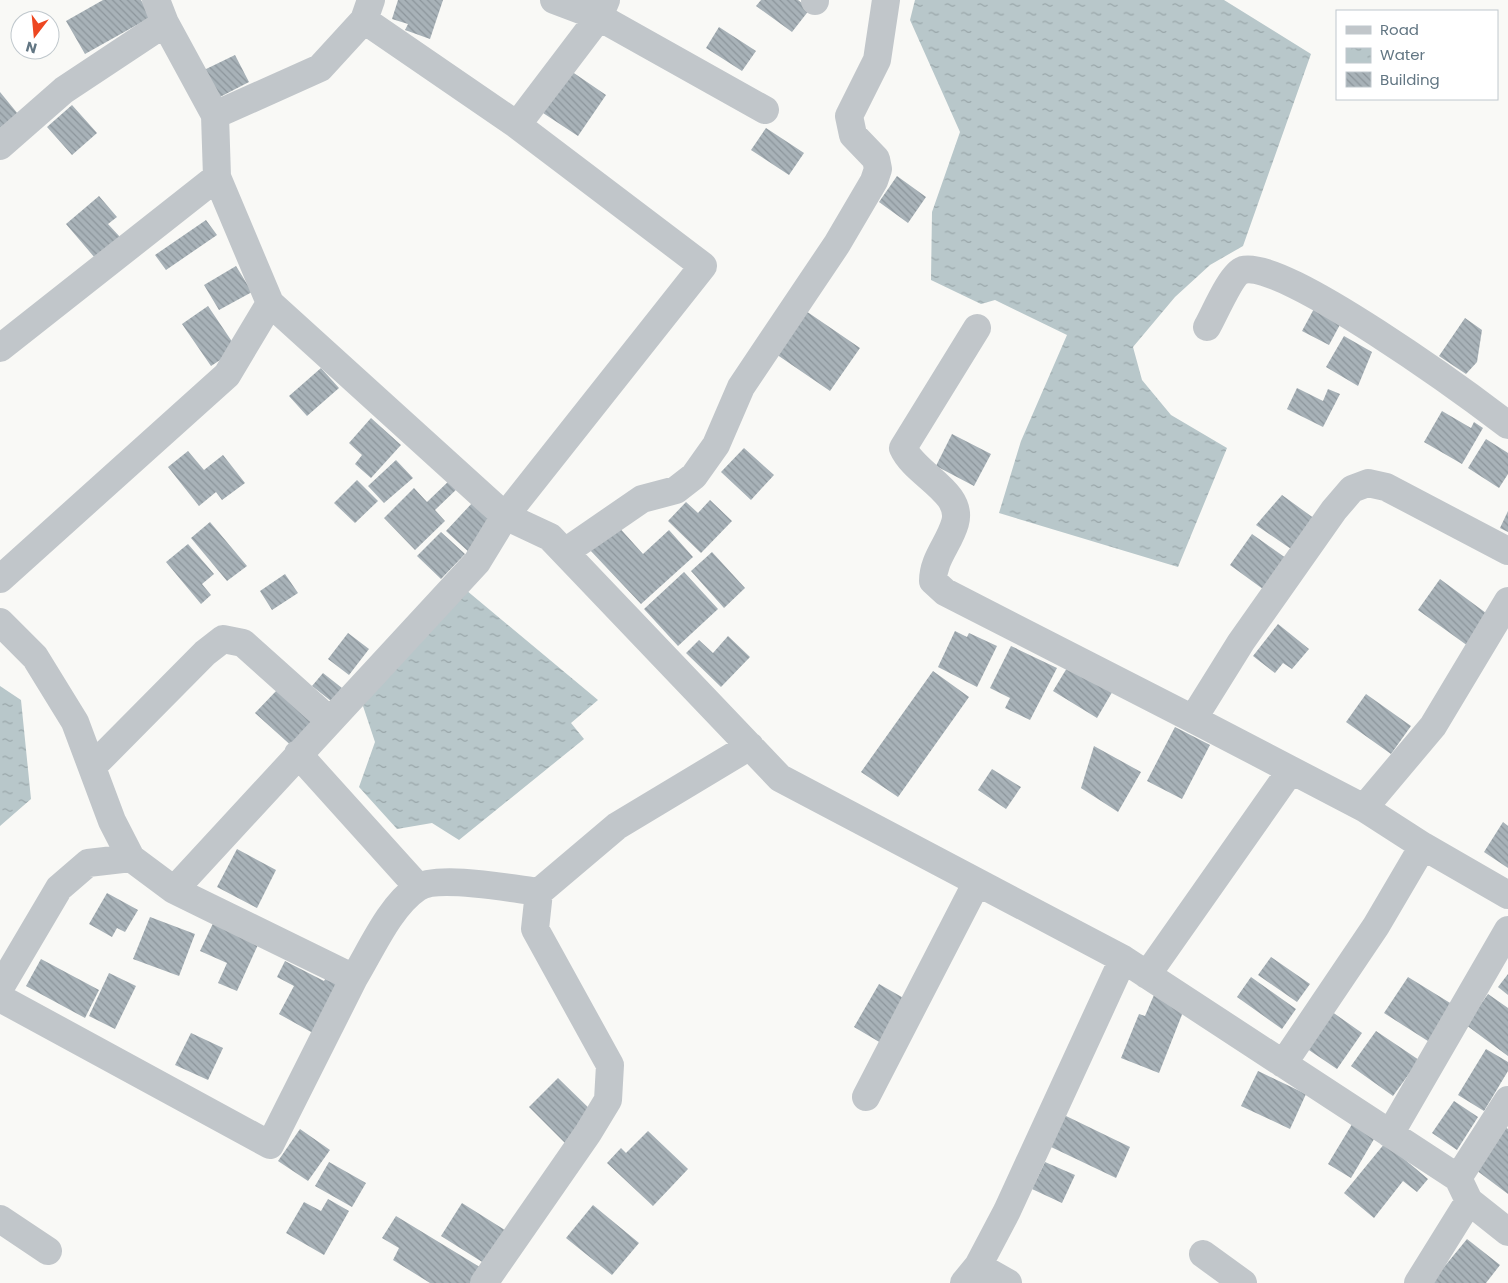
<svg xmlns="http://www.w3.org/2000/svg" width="1508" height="1283" viewBox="0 0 1508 1283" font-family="Poppins,sans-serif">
<defs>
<pattern id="water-ripples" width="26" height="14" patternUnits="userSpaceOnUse" patternTransform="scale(1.25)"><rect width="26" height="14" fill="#b8c7ca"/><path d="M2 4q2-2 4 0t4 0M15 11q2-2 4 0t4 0" fill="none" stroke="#99a6a9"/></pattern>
<pattern id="building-back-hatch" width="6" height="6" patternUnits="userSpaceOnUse" patternTransform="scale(1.25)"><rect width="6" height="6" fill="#a8b2b8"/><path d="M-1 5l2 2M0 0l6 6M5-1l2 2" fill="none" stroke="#8c959b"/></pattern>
</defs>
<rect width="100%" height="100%" fill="#f9f9f6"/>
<path fill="url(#water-ripples)" d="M915,0H1224L1311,54L1243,246L1210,265L1175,297L1133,347L1142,380L1171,415L1227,448L1178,567L999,513L1021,441L1067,335L995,300L981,304L931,280L932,212L960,132L910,20Z
M460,585L598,700L571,723L584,739L459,840L432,823L397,829L359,787L375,742L360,697Z
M0,686L21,700L31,799L0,826Z"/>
<path fill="url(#building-back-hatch)" d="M103,0H141L151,17L85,54L66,21Z
M398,0H443L430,39L405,30L408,24L392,19Z
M761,0H798L810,9L792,32L756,6Z
M719,27L756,51L742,71L706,48Z
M235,55L249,82L218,98L204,70Z
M568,69L606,95L578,136L540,111Z
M0,92L18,114L0,128Z
M72,105L97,133L72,155L47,127Z
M766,128L804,153L789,175L751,150Z
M897,176L926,197L908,223L879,202Z
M99,196L117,217L108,224L120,237L95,258L66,224Z
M206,220L217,235L166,270L155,255Z
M236,266L252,292L219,310L204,285Z
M1316,305L1343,319L1329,345L1302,331Z
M208,306L237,349L211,366L182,324Z
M803,309L860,348L830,391L773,352Z
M1465,318L1482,330L1477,362L1466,374L1439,356Z
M1344,336L1372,352L1358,386L1326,367Z
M321,368L339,388L307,416L289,396Z
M1297,388L1323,401L1328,389L1340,394L1323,427L1287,409Z
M1442,411L1471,428L1474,422L1483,428L1462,464L1424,442Z
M371,418L401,445L371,478L355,464L362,455L349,443Z
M952,434L991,454L974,486L936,466Z
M1486,439L1508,453V474L1499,488L1468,468Z
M744,448L774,475L751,500L721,472Z
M188,451L204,470L223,455L245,483L222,500L216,492L199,506L168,467Z
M396,460L413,478L384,503L368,486Z
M452,478L460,486L435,510L445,521L415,550L384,518L414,488L427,502Z
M357,480L378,501L355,523L334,503Z
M1282,495L1315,519L1294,551L1256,525Z
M710,500L732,521L701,553L668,521L686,502L698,513Z
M474,501L498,524L471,554L446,531Z
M1508,511V532L1500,528Z
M210,522L247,566L227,581L191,538Z
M616,524L643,554L669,530L693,557L641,604L589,549Z
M441,532L465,554L441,579L417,556Z
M1252,534L1290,561L1267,592L1230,565Z
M188,544L214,574L202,584L211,595L201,604L166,562Z
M712,552L745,588L724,608L691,571Z
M684,572L718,609L678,646L644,609Z
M285,574L298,593L272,610L260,591Z
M1440,579L1490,616L1468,646L1418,610Z
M1278,624L1309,649L1292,669L1283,663L1275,673L1253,656Z
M955,631L967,637L969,633L997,646L977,687L938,667Z
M348,633L369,649L349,675L328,659Z
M728,636L750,657L721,687L686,653L699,640L713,653Z
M1011,646L1057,668L1030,720L1005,708L1010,698L990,688Z
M1070,663L1114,689L1097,718L1053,691Z
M933,671L969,697L898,797L861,772Z
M323,673L342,688L331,701L312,686Z
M278,689L318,725L295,749L255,713Z
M1366,694L1411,726L1391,754L1346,722Z
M1175,727L1210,745L1182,799L1147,781Z
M1094,746L1141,772L1118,812L1081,788Z
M992,769L1021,787L1006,809L978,790Z
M1503,822L1508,826V868L1484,852Z
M237,849L276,870L257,908L217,887Z
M107,893L138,910L125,932L117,928L112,937L89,924Z
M150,917L195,934L179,976L133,959Z
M216,917L261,938L237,991L218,983L227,963L200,951Z
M1271,957L1310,984L1297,1002L1258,975Z
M41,959L99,990L85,1018L26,986Z
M285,961L324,981L328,974L348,985L320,1037L279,1014L294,986L277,977Z
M109,973L136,986L115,1029L89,1016Z
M1508,974V995L1498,987Z
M1251,977L1296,1009L1282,1029L1237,997Z
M1408,977L1455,1006L1431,1043L1384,1013Z
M879,984L907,1000L881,1043L854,1027Z
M1488,994L1508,1008V1056L1466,1025Z
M1154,995L1185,1007L1159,1073L1121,1058L1139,1014L1145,1016Z
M1328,1009L1362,1033L1337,1069L1303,1046Z
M1376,1031L1419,1060L1393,1096L1351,1066Z
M191,1033L223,1048L208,1080L175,1065Z
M1486,1049L1508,1062V1071L1484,1111L1458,1095Z
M1258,1071L1306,1094L1290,1129L1241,1106Z
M558,1078L597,1116L568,1146L529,1107Z
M1454,1101L1478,1117L1457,1150L1432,1133Z
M1064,1115L1130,1147L1116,1178L1049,1146Z
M1354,1121L1377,1134L1351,1178L1328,1164Z
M1503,1125L1508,1129V1194L1472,1167Z
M300,1129L330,1150L308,1181L278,1161Z
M648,1131L688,1169L653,1206L607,1163L621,1148L626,1153Z
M1385,1143L1428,1179L1417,1192L1403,1181L1374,1218L1344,1193Z
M329,1162L366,1183L352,1207L315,1186Z
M1045,1162L1075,1175L1062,1203L1032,1189Z
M328,1199L349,1211L324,1255L286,1233L304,1202L321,1211Z
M462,1203L508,1232L487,1265L441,1236Z
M593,1205L639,1243L612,1275L566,1238Z
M396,1216L483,1269L474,1283H430L393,1260L399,1248L382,1238Z
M1467,1239L1500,1265L1486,1283H1431Z"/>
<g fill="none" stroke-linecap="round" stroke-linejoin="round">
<path stroke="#c1c6ca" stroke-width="28" d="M156,0L165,23L215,115L217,177L270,303L505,516L550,537L780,778L1123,959L1458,1178L1469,1201L1508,1232
M606,0L599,17L765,110
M815,0V1
M215,115L320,68L364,20L371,0
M517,125L599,17L554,0
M0,146L64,90L165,23
M1207,327C1214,315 1231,274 1243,270C1282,258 1470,396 1508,425
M977,328L903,448C915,475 964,492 955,523C949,544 933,559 933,581L945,592L1193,719L1241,642L1334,510L1352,489L1368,483L1386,487L1508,551
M0,348L217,177
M565,552L642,499L676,490L694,476L716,445L741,387L837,244L874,181L878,169L876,159L853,135L849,116L877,60L886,0
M0,579L227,375L270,303
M0,622L35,657L75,722L112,821L131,858L174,890
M1193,719L1364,808L1423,846L1376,926L1283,1064
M298,754L418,887
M92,767L205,653L223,639L243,643L329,720
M1364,808L1433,726L1508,601
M1423,846L1508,895
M1147,975L1291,770
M354,978C371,950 390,906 417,888C437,874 514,889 539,892
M0,988L59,888L88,863L131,858
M0,998L270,1145L354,978L174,890L477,562L505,516L703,266L517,125L364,20
M866,1097L977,882
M1390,1134L1508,930
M1458,1178L1508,1100
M0,1219L48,1251
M1203,1254L1243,1283
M978,1266L1008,1283
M484,1283L588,1133L608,1100L610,1065L535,929L539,892L617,826L750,746
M964,1283L978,1266L1007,1211L1123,959
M1418,1283L1469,1201"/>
</g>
<rect x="1336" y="10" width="162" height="90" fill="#ffffff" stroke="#c0c8cd"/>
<rect x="1346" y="26" width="25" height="8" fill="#c1c6ca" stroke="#c0c8cd"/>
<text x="1380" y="35" font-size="15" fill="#627683">Road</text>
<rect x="1346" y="48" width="25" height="15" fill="url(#water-ripples)" stroke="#c0c8cd"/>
<text x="1380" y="60" font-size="15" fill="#627683">Water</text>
<rect x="1346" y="72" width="25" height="15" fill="url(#building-back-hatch)" stroke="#c0c8cd"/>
<text x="1380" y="85" font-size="15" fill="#627683">Building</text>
<g transform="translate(35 35) rotate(196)"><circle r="24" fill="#ffffff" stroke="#c0c8cd"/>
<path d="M0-4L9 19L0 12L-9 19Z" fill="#ed4721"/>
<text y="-8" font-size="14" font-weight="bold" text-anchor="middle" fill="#627683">N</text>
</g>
</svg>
